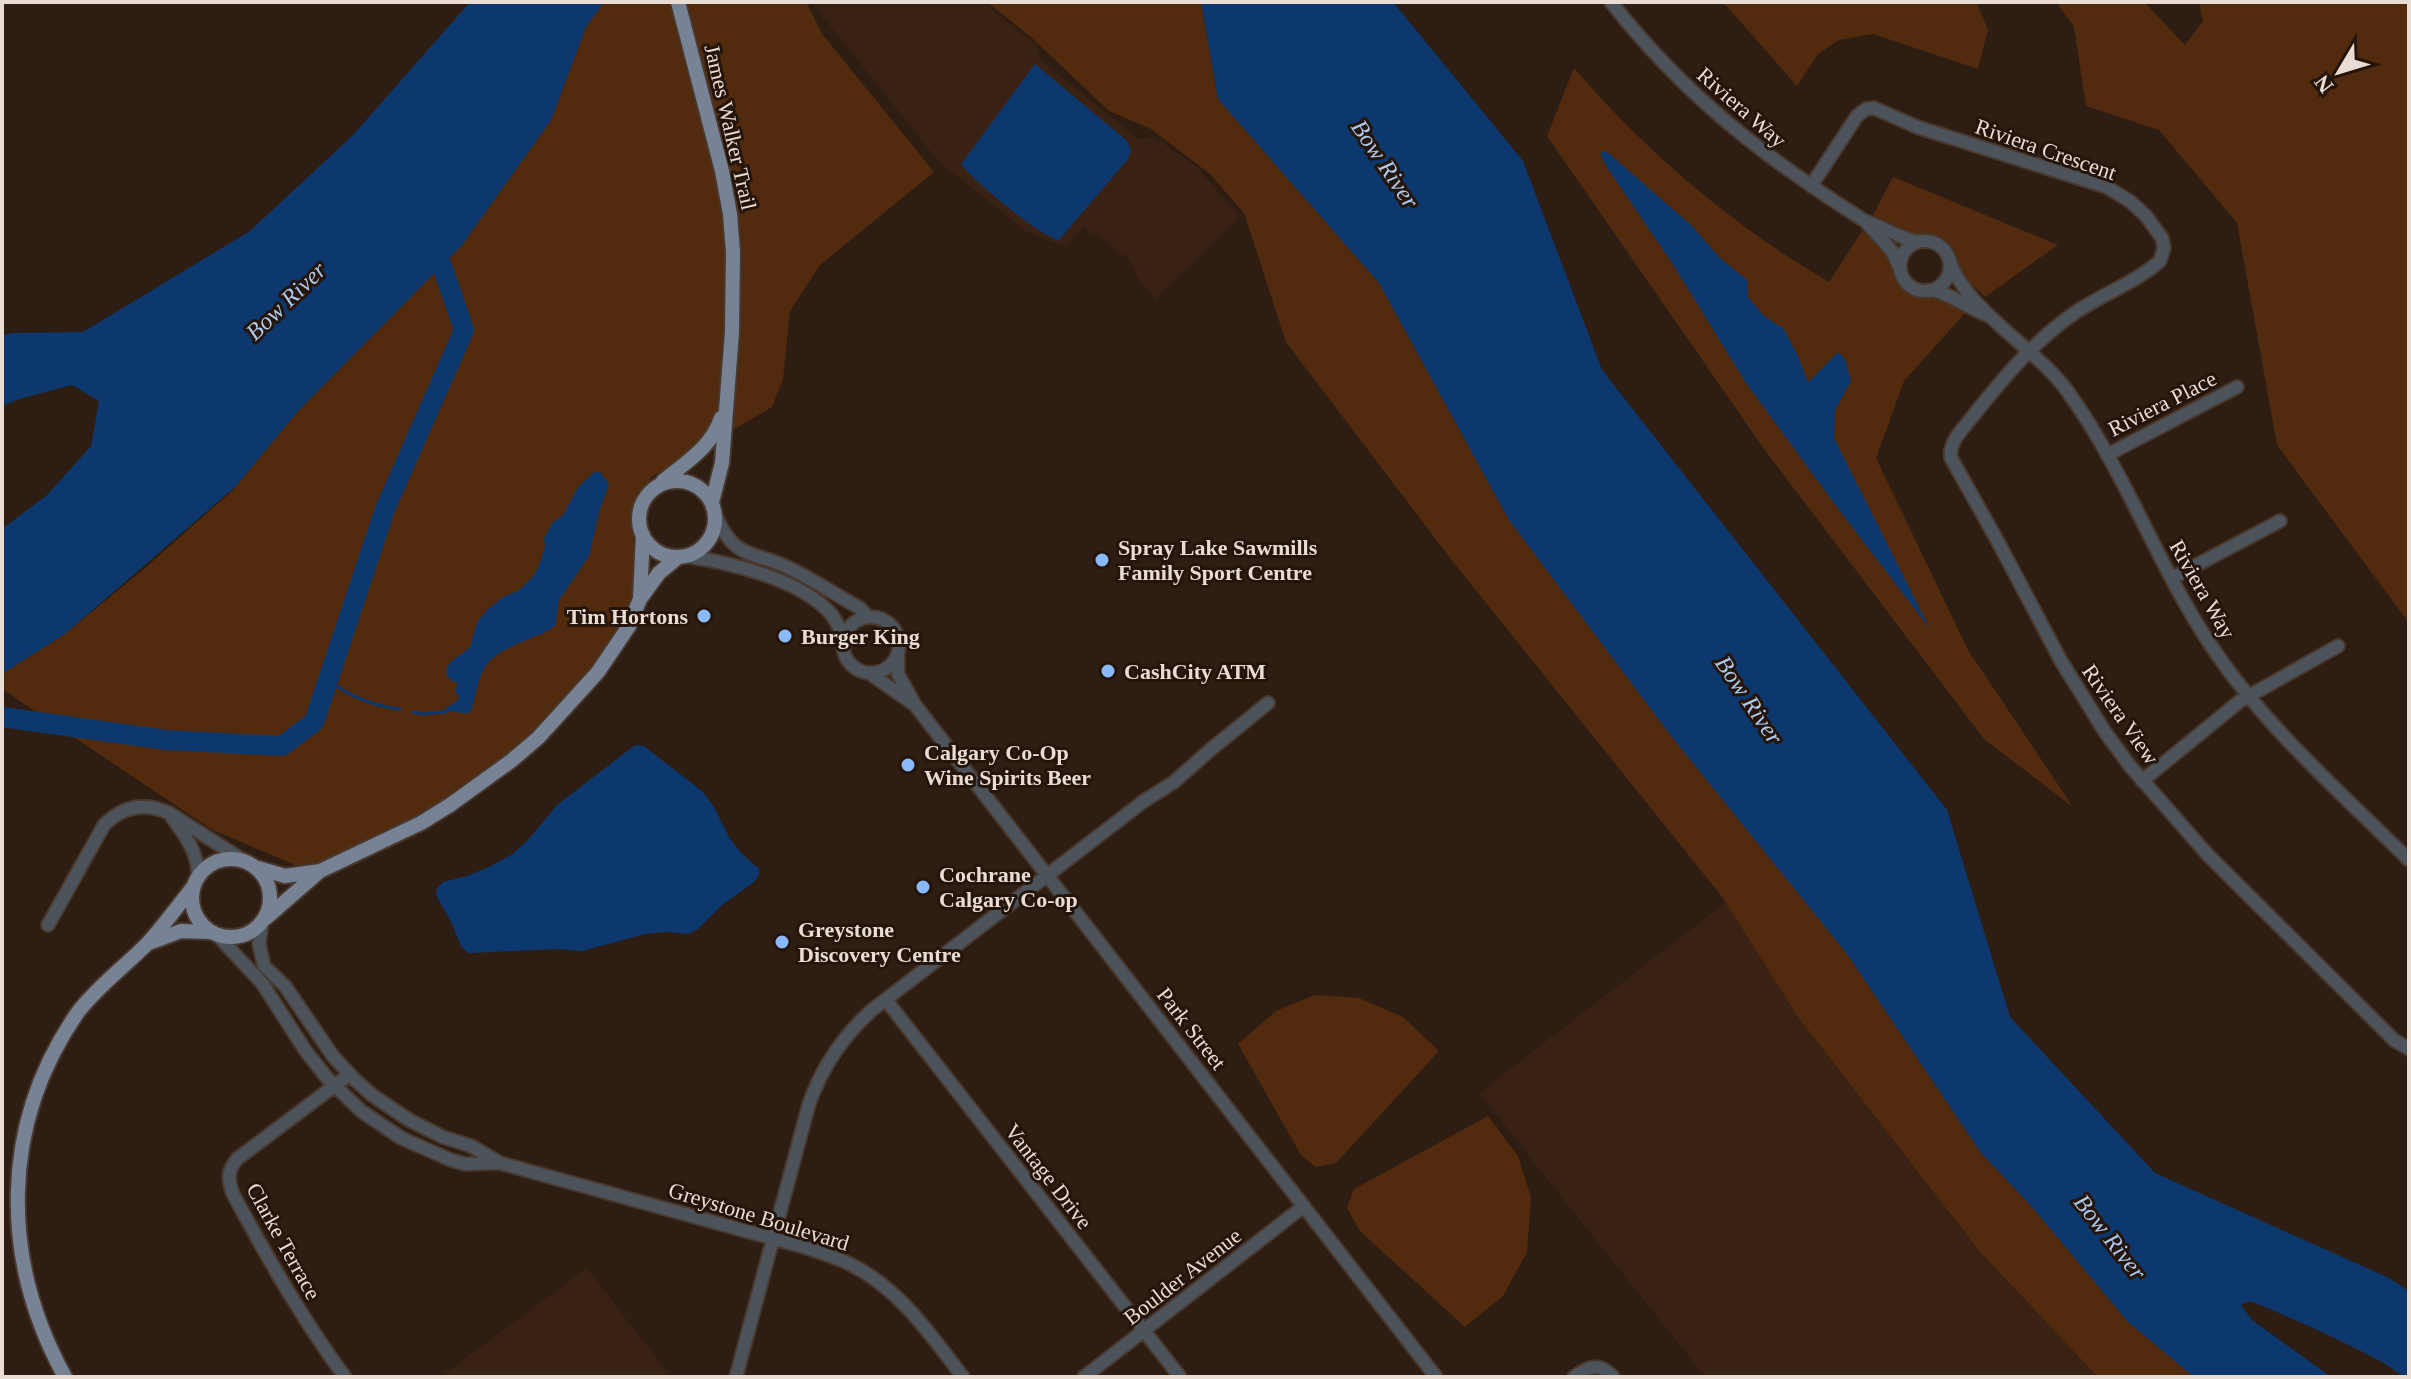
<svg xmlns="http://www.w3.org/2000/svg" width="2411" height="1379" viewBox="0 0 2411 1379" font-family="Georgia,serif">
<rect width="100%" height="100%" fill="#2e1d12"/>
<path fill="#392213" d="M811,2H982L1038,46L1039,58L1138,139L1154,137L1196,166L1237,213V220L1156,299L1139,280L1126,253L1122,257L1096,232L1093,235L1084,227L1065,247L1025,231L938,161Z
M1726,902L1798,1017L1980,1252L2098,1377H1705L1479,1093Z
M587,1268L671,1377H440Z"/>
<path fill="#522b0e" d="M604,2H806L823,35L934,172L820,265L790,311L783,379L772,407L651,477L631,521L640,599L598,672L480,784L309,871L211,829L2,689V674L66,633L144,569L233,490L298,411L462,245L551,120L586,27Z
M987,2H1201L1218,99L1379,283L1509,520L1847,954L1981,1153L2032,1207L2128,1322L2194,1377H2098L1980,1252L1798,1017L1723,898L1450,558L1286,342L1244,213L1210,174L1151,129L1109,111L1032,38Z
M1723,2H1976L1988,29L1978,69L1873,34L1839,40L1818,54L1797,86Z
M2056,2H2144L2185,45L2203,21L2199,2H2409V623L2277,445L2237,223L2159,130L2086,106L2074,27Z
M1574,68C1647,153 1732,225 1829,282L1862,231L1888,255L1896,279L1906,290L1933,294L1965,313L1904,381L1876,458L1968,650L2073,807L1984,739L1764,449L1547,136Z
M1893,177L2058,245L1985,297L1961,274L1953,248L1946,240L1936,235H1916L1873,215Z
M1315,995L1359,998L1403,1017L1439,1051L1336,1163L1316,1167L1301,1155L1238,1044L1276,1011Z
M1488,1116L1518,1156L1531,1197L1527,1252L1503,1296L1465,1327L1360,1231L1347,1208L1354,1189Z"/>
<path fill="#0d386e" d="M470,2H604L586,27L551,120L462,245L298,411L236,486L66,633L2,674V529L47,495L91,446L99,401L72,385L19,399L2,406V336L12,333L83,332L250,231L353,135Z
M1201,2H1393L1523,161L1602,370L1947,810L2010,1017L2155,1173L2389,1278L2409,1291V1377C2399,1376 2392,1367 2382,1362C2339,1339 2295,1319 2250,1301L2241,1305L2252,1320L2331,1377H2194L2128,1322L2032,1207L1981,1153L1847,954L1671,736L1509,520L1379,283L1218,99Z
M1035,64L1126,140L1131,149L1128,159L1059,240C1042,238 972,180 961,164Z
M1606,151L1691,225L1720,258L1747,280L1748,297L1765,317L1783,328L1797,354L1808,382L1838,352L1845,359L1851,381L1835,410L1834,438L1930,629L1836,506L1746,383L1672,263L1606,166L1600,153Z
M594,472H600L609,484L600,509L589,556L559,600L555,626C546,633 536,636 526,640C483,658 482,665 472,709L469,713C460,714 454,710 445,712V708L457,701L459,697L455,691L458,684C430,670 459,657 470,647L477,622L488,609L503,597L519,590L533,576L538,568L545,547L544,538L552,523L563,515L578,487Z
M635,745L644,746L703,792L714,807L730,839L742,854L759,869V875L754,882L722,905L698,929L688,934L667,932L645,934L582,951L559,949L468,953L461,946L451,922L436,895L437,888L443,882L467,876L489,867L511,855L527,841L557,805Z"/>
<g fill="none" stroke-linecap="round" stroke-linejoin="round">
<path stroke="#0d386e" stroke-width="3" d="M328,680C350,697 372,706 400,709
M413,712L422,714L445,712"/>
<path stroke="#0d386e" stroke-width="20" d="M2,717L166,740L282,746L314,722L385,509L464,330L442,266"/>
<g stroke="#48382d" stroke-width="16">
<path id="minor" d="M1611,2C1685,96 1765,158 1865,221C1883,227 1899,238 1918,242
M1811,186L1857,116L1866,109L1874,108L1917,127L2107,187L2131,202L2146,216L2162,238L2164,248L2160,261C2136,282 2103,294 2076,312C2034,341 2004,377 1973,416C1964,428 1948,442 1951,458L1997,540L2061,661L2105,732L2130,766L2207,854L2394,1040L2409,1049
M1865,221L1892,251L1900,269
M1900 266a25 25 0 1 1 50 0a25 25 0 1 1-50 0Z
M1949,258C1963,309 2036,347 2068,392C2124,469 2156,562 2208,641C2262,724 2339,791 2409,860
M1932,290C1952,294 1967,308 1987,315
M2107,455L2237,387
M715,514C735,563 754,549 793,570C815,581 838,596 860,608L867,616
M686,556C731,563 801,579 832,615C837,622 840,630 844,638
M2172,578L2280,521
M843 645a28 28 0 1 1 56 0a28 28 0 1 1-56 0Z
M869,673L915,705L898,674V657
M915,705L1436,1377
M2142,781L2240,701L2338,646
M171,816C185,835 198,852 198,876
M262,923L259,944L264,966L285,986L333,1056L353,1078L372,1095L409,1120L443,1137L471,1146L500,1163L804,1247C819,1252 835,1257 850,1264C900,1289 930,1334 963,1377
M48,925L104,825C123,806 145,802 169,813L243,860
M216,934L262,983L305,1050L327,1078L361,1111L401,1138L451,1160L465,1164L498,1163
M886,1000L1180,1377
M345,1377C302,1319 267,1257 233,1194C228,1180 227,1171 237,1159L350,1074
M736,1377L809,1104C822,1067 843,1036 872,1010L1144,801L1174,782L1210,750L1268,703
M1084,1377L1304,1206
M1574,1377C1589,1366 1600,1362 1613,1377"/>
</g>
<g stroke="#48382d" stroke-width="18">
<path id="major" d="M678,2L722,171L730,214L733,252L732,332L722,463L712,502
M663,481C686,462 711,448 721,418
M639 519a38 38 0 1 1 76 0a38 38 0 1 1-76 0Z
M640,598L643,535
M192 898a39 39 0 1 1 78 0a39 39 0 1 1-78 0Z
M258,868L285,876L320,871
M266,918L320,871L421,823L450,805L511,761L538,738L598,672L629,626L640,599L659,573L677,558
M149,943L181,931L210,932
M65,1377C0,1259 0,1124 78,1012C98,986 124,967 147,944C163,926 178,906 193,887"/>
</g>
<use href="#minor" stroke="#4d535b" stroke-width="12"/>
<use href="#major" stroke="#778394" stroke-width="14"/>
</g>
<g fill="#8abafc" stroke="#241409" stroke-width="3">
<circle cx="1102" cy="560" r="8"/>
<circle cx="704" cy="616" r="8"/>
<circle cx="785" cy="636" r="8"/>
<circle cx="1108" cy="671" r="8"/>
<circle cx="908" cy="765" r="8"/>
<circle cx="923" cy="887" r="8"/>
<circle cx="782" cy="942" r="8"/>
</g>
<g text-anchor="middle" stroke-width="6" stroke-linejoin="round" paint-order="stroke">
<g font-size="22" fill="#e8dcd5" stroke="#241409">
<text transform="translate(1742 107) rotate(41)" y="8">Riviera Way</text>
<text transform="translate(731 127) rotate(77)" y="8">James Walker Trail</text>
<text transform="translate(2046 149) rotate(19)" y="8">Riviera Crescent</text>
<text transform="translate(2162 403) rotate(-27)" y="8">Riviera Place</text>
<text transform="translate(2203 589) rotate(60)" y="8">Riviera Way</text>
<text transform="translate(2121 714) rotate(55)" y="8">Riviera View</text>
<text transform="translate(1192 1028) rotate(52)" y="8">Park Street</text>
<text transform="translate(1049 1176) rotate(52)" y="8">Vantage Drive</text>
<text transform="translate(759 1216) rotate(17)" y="8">Greystone Boulevard</text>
<text transform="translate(284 1241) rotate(61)" y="8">Clarke Terrace</text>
<text transform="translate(1182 1276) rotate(-38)" y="8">Boulder Avenue</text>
</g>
<g font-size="22" font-weight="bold" fill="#e8dcd5" stroke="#241409" text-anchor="start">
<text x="1118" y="555">Spray Lake Sawmills<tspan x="1118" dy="25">Family Sport Centre</tspan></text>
<text x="688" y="624" text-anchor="end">Tim Hortons</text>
<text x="801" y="644">Burger King</text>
<text x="1124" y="679">CashCity ATM</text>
<text x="924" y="760">Calgary Co-Op<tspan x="924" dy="25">Wine Spirits Beer</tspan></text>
<text x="939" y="882">Cochrane<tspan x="939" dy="25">Calgary Co-op</tspan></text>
<text x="798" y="937">Greystone<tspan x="798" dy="25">Discovery Centre</tspan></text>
</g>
<g font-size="24" font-style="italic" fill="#acc9f0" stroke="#241409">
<text transform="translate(1385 164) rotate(56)" y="8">Bow River</text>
<text transform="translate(286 301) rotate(-44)" y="8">Bow River</text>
<text transform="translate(1749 700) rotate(56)" y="8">Bow River</text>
<text transform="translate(2110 1237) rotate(52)" y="8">Bow River</text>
</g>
</g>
<rect width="2411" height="1379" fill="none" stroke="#e8dcd5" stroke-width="8"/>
<g transform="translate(2339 72) rotate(232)" stroke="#241409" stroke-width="6" paint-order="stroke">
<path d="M0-6L14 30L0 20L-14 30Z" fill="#e8dcd5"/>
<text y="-12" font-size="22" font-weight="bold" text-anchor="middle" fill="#e8dcd5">N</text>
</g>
</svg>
